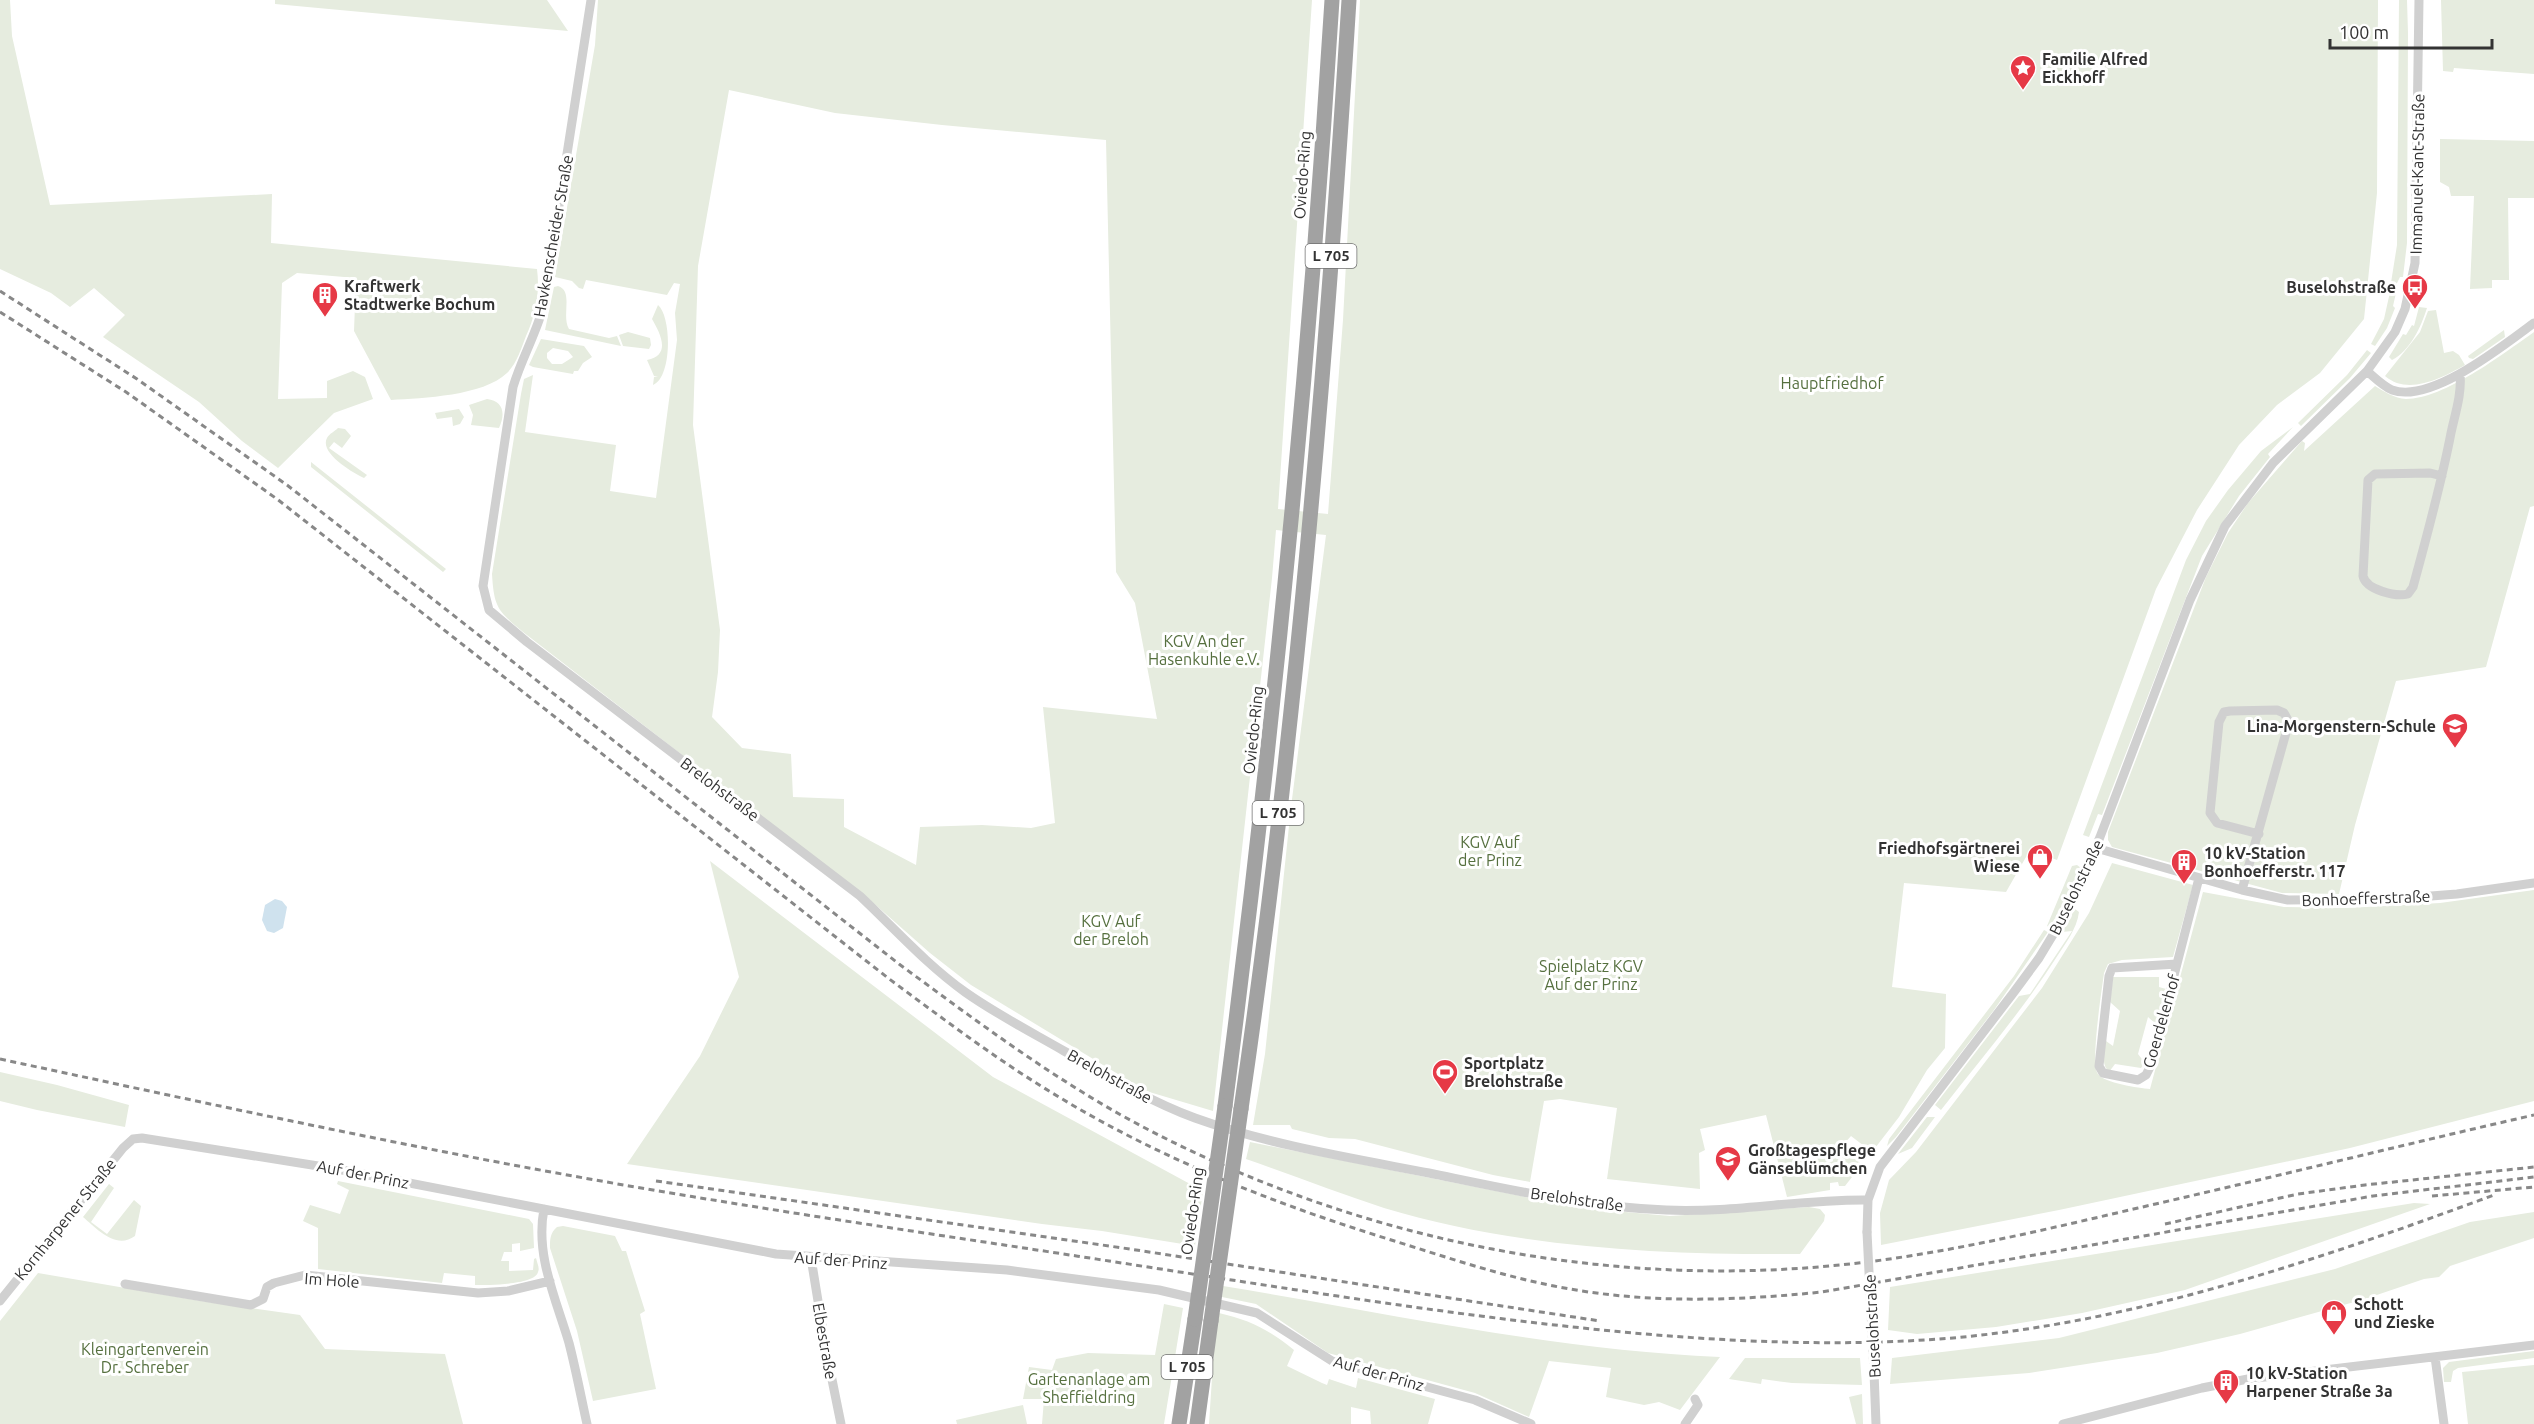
<svg xmlns="http://www.w3.org/2000/svg" width="2534" height="1424" viewBox="0 0 2534 1424" font-family="Ubuntu,sans-serif">
<rect width="100%" height="100%" fill="#fff"/>
<path fill="#e6ecdf" fill-rule="evenodd" d="M0,0H10L12,36L50,205L272,194L271,243L537,269C540,292 536,314 526,336C521,349 517,363 507,373C483,396 423,398 391,400L354,331L356,278L297,273L282,283L278,399L327,398V381L353,371L365,377L373,399L334,413L278,468L242,441L199,402L103,337L125,315L94,288L70,307L51,293L0,269Z
M275,0H547L568,31L275,4Z
M598,0H1312L1278,509L1328,514L1343,320L1360,0H2378L2377,193L2364,319L2320,373L2277,405L2239,445L2197,510L2156,589L2057,860L2030,850L2006,892L1904,883L1892,987L1946,994L1945,1048L1927,1070L1899,1117L1872,1152L1851,1136L1843,1145L1861,1164L1859,1167L1854,1164L1848,1173L1852,1177L1845,1186H1839L1838,1182L1830,1183V1190L1787,1197L1766,1115L1700,1129L1705,1150L1699,1153L1700,1189L1607,1179L1617,1108L1560,1099L1544,1101L1530,1182L1493,1175L1355,1139L1329,1138L1292,1129L1290,1125H1253L1265,1054L1291,807L1326,535L1276,530L1272,578L1213,1111L1146,1091L971,985L930,953L870,900L523,632C498,611 494,608 492,574L521,394L524,379L533,375L525,432L616,445L610,491L656,498L677,340L675,313L680,284L674,283L667,295L586,280L583,289L579,288L572,281L555,277L595,45ZM729,90L835,113L942,125L1106,140L1116,572L1135,603L1157,719L1043,707L1055,823L1031,828L982,825L920,827L916,865L844,827V799L793,797L791,754L742,748L712,717L718,672L720,630L693,425L698,266Z
M2399,0H2407L2408,33L2407,243L2403,277H2400L2394,289H2390L2397,245Z
M2441,0H2534V74L2454,68L2453,72L2443,71Z
M2440,139L2534,141V198H2508L2509,280H2492V288L2470,289L2474,196H2451L2449,187L2440,182Z
M558,286C574,291 561,316 569,329L609,338L617,336L621,346L545,330L554,287Z
M2390,292L2396,293L2393,306L2395,308L2387,328L2375,346L2371,344L2384,319Z
M658,305C672,317 672,378 653,385L654,377H658L654,376L647,360C672,355 660,333 652,319Z
M2419,307L2427,308C2421,327 2410,351 2392,360L2389,357L2403,334L2406,335L2412,325L2414,326Z
M2436,310L2444,353L2453,351L2459,355L2465,365C2442,378 2408,396 2385,376L2420,332L2428,311Z
M2504,330L2505,337L2473,359L2469,358L2468,356Z
M628,332L650,338L651,345L649,349L623,346L619,335Z
M2534,332V506L2530,507L2486,667L2396,681L2355,825L2339,894L2282,893L2112,847L2108,840V832L2206,577L2228,533L2248,503L2302,441L2305,443L2304,451L2375,386C2385,392 2394,398 2406,399C2444,399 2503,354 2534,332Z
M541,339L584,346L592,357L583,363L578,371H574L573,374L533,367L529,365ZM553,348L568,351L573,357L562,364H552L547,358V353Z
M2367,350L2371,353L2350,378L2301,426L2298,423L2347,375Z
M487,399C503,401 506,413 499,428L471,425L473,415L469,405Z
M459,409L464,417L460,424L453,426L452,417L437,419L435,413Z
M2293,427L2268,454L2270,457L2239,496L2202,556L2102,815L2098,814L2089,837L2083,835L2186,560L2206,521L2228,490L2261,451Z
M338,428L345,429L351,436L342,448L334,442L329,448L367,475L364,478C353,473 319,453 327,438C329,434 335,431 338,428Z
M311,462L446,569L443,572L311,467Z
M710,861L993,1077L1203,1191L1195,1246L1102,1231L1042,1224L627,1164L700,1056L739,977Z
M2112,863L2193,885L2173,957L2122,960L2108,964L2104,973C2102,989 2090,1064 2098,1074C2104,1083 2139,1088 2150,1089L2203,892L2284,907L2347,908L2440,903L2534,890V1101L2350,1148L2059,1210L1881,1245L1880,1213L1889,1180L1916,1152L2042,988L2089,913Z
M2077,865L2081,868L2051,928L2047,926L2072,866Z
M2075,909L2079,912C2077,929 2065,944 2056,958C2022,1011 1980,1060 1941,1110L1935,1105L2019,996L2030,994L2072,931L2062,932Z
M2044,930L2048,932L1994,1010L1896,1137L1887,1146L1889,1139L2014,976Z
M2113,977H2159V987L2166,989L2157,1025L2148,1017L2138,1054L2145,1063L2141,1068L2115,1064L2109,1072C2101,1064 2104,1053 2106,1041L2113,1046L2120,1011L2110,1002Z
M0,1072L57,1085L129,1105L125,1127L37,1110L0,1101Z
M1927,1117H1935L1912,1148L1898,1154Z
M1250,1142L1581,1208L1670,1216L1809,1207L1820,1209L1825,1215L1824,1221L1800,1254C1660,1255 1518,1248 1384,1208C1338,1193 1292,1175 1246,1159Z
M338,1181L529,1219L533,1224L534,1248L520,1251V1243L512,1244V1252H504L501,1261H509V1271L533,1270L534,1259L536,1258C537,1263 540,1268 538,1272C535,1285 488,1285 475,1285V1276L444,1273L442,1283L318,1269V1228L303,1221L310,1205L340,1214L349,1190L337,1184Z
M109,1184L114,1188L91,1222L107,1234L134,1200L141,1206L135,1236C116,1250 97,1229 83,1217Z
M2414,1203L2430,1204L2185,1290L2082,1313L1996,1327L1917,1334L1888,1330L1890,1287Z
M2534,1212V1238L2450,1266L2439,1277L2424,1279L2365,1299L2240,1334L2157,1353L2029,1373L1890,1384L1892,1358L2059,1338L2335,1269L2470,1222Z
M563,1226L615,1236L622,1251H626L645,1311L640,1314L656,1389L593,1401L577,1331L550,1248C550,1239 550,1233 557,1227Z
M38,1273L201,1301L300,1315L325,1349L445,1354L463,1424H0V1321Z
M1223,1286C1388,1313 1553,1350 1720,1357L1680,1410L1659,1402L1644,1405L1606,1397L1611,1368L1549,1361L1529,1417L1475,1393L1328,1353L1256,1304L1222,1297Z
M1164,1304L1183,1308L1164,1424H1042L1044,1399H1023L1029,1367L1052,1370L1056,1359L1088,1353L1155,1355Z
M1219,1313C1250,1320 1269,1330 1294,1350L1287,1366L1322,1383L1327,1385L1329,1379L1356,1388L1358,1378L1435,1399L1428,1424H1371L1370,1411L1351,1407V1424H1209L1214,1347Z
M2534,1351V1358L2458,1368L2453,1371L2451,1382H2444L2443,1368L2449,1362Z
M1745,1358H1860L1862,1385L1792,1383L1762,1379L1761,1384L1729,1379Z
M2534,1365V1424H2468L2462,1372Z
M1862,1394L1863,1424H1856L1849,1397Z
M1023,1405L1027,1424H957L956,1420Z"/>
<path fill="#cfe2ee" d="M275,899L282,901L287,907L283,928L274,933L267,931L262,920L265,905Z"/>
<g fill="none" stroke-linecap="round" stroke-linejoin="round">
<path stroke="#d0d0d0" stroke-width="9" d="M591,0L543,308C535,336 521,360 513,387L483,586L489,610L527,642L860,896C895,929 926,964 965,992C996,1014 1031,1032 1064,1051C1106,1075 1149,1101 1195,1118C1270,1145 1351,1158 1429,1173C1507,1189 1586,1207 1666,1210C1734,1213 1801,1199 1868,1200
M2367,371C2374,377 2383,386 2392,390C2431,404 2504,345 2534,323
M2442,476L2430,473L2375,474L2368,480L2363,576C2366,590 2396,597 2408,594L2413,587C2427,536 2441,485 2451,433C2455,414 2462,394 2460,374
M2096,848L2242,890L2288,900L2392,899L2457,894L2534,883
M2242,890L2289,722L2284,713L2277,710L2230,711L2224,712L2219,722L2210,813L2217,823L2259,834
M2177,964L2112,968L2109,976L2099,1066L2103,1073L2138,1080L2146,1075L2151,1065L2199,878
M544,1209C535,1255 556,1299 569,1343C576,1370 581,1397 587,1424
M1867,1232L1868,1200L1880,1167L2014,992L2039,958L2071,905L2100,837L2190,600L2225,526L2273,463L2367,371L2395,332L2405,309L2415,263L2419,0
M811,1258L826,1350L841,1424
M125,1284L251,1305L263,1299L267,1287L274,1283L305,1275L478,1293L508,1291L550,1281
M0,1301L123,1148L133,1139L142,1138L337,1169L776,1254L1007,1270L1159,1290L1257,1313L1332,1361L1475,1400L1531,1424
M2435,1357L2444,1424
M1874,1372L1876,1424
M1685,1424L1698,1405L1695,1399
M2063,1424L2202,1388L2248,1379L2534,1345"/>
<path stroke="#a2a2a2" stroke-width="15" d="M1225,1106C1273,738 1309,370 1332,0
M1241,1109C1295,741 1326,370 1349,0
M1179,1424L1195,1319
M1197,1424L1211,1321"/>
<path stroke="#888" stroke-width="3" stroke-dasharray="6 4.5" stroke-linecap="butt" d="M0,291L137,379L287,485L899,964C971,1017 1043,1071 1121,1115C1338,1235 1592,1290 1840,1265C1940,1255 2039,1231 2138,1208C2270,1178 2402,1145 2534,1115
M0,312L126,392L277,499L888,978C938,1015 988,1053 1041,1086C1149,1154 1266,1201 1388,1239C1443,1256 1498,1275 1554,1286C1643,1304 1732,1301 1822,1292L2373,1196L2534,1177
M0,1059C187,1099 374,1140 562,1174C759,1210 957,1237 1154,1268C1310,1292 1465,1317 1622,1332C1732,1342 1842,1347 1953,1338C2140,1321 2318,1260 2494,1195
M656,1181L1123,1248L1600,1321
M2432,1196L2534,1187
M2165,1224L2298,1194L2365,1185L2534,1167"/>
<path stroke="#d0d0d0" stroke-width="9" d="M1867,1232L1874,1372"/>
<path stroke="#a2a2a2" stroke-width="15" d="M1195,1319L1225,1106
M1211,1321L1241,1109"/>
</g>
<defs>
<g id="sight-pin" transform="scale(1.35)"><path d="M0 17L-7.5 6A9.5 9.5 0 1 1 7.5 6Z" fill="#e63946" stroke="#fff"/><path d="M0-6L1.8-2.2L6-1.7L2.9 1.2L3.7 5.4L0 3.3L-3.7 5.4L-2.9 1.2L-6-1.7L-1.8-2.2Z" fill="#fff"/></g>
<g id="bus-pin" transform="scale(1.35)"><path d="M0 17L-7.5 6A9.5 9.5 0 1 1 7.5 6Z" fill="#e63946" stroke="#fff"/><path d="M-5-6H5V4H4V6H2V4H-2V6H-4V4H-5ZM-3.5-4V0h7V-4ZM-3.5 1.2v1.5H-2V1.2ZM2 1.2v1.5H3.5V1.2Z" fill="#fff"/></g>
<g id="building-pin" transform="scale(1.35)"><path d="M0 17L-7.5 6A9.5 9.5 0 1 1 7.5 6Z" fill="#e63946" stroke="#fff"/><path d="M-4-6H4V6H1V3H-1V6H-4ZM-2.5-4.3h1.7v1.8h-1.7ZM.8-4.3h1.7v1.8H.8ZM-2.5-1h1.7V.8h-1.7ZM.8-1h1.7V.8H.8Z" fill="#fff"/></g>
<g id="school-pin" transform="scale(1.35)"><path d="M0 17L-7.5 6A9.5 9.5 0 1 1 7.5 6Z" fill="#e63946" stroke="#fff"/><path d="M0-5L7-2L0 1L-7-2ZM-4 1L0 2.5L4 1V4Q0 6-4 4Z" fill="#fff"/></g>
<g id="shop-pin" transform="scale(1.35)"><path d="M0 17L-7.5 6A9.5 9.5 0 1 1 7.5 6Z" fill="#e63946" stroke="#fff"/><path d="M-5-2.5h2.3a2.7 3.5 0 0 1 5.4 0H5L5.5 6h-11ZM-1.5-2.5h3a1.5 2.3 0 0 0-3 0Z" fill="#fff"/></g>
<g id="stadium-pin" transform="scale(1.35)"><path d="M0 17L-7.5 6A9.5 9.5 0 1 1 7.5 6Z" fill="#e63946" stroke="#fff"/><path d="M0-5a6.5 5 0 1 0 0 10a6.5 5 0 1 0 0-10ZM-3.5-1.8h7v3.6h-7Z" fill="#fff"/></g>
</defs>
<g fill-rule="evenodd">
<use href="#sight-pin" x="2023" y="68"/>
<use href="#bus-pin" x="2415" y="287"/>
<use href="#building-pin" x="325" y="295"/>
<use href="#school-pin" x="2455" y="726"/>
<use href="#shop-pin" x="2040" y="857"/>
<use href="#building-pin" x="2184" y="862"/>
<use href="#stadium-pin" x="1445" y="1072"/>
<use href="#school-pin" x="1728" y="1159"/>
<use href="#shop-pin" x="2334" y="1313"/>
<use href="#building-pin" x="2226" y="1382"/>
</g>
<g text-anchor="middle" stroke-width="6" stroke-linejoin="round" paint-order="stroke">
<g fill="#fff" stroke="#707070" stroke-width="1.5">
<rect x="1305.5" y="244" width="51" height="24" rx="4.5"/>
<rect x="1252.5" y="801" width="51" height="24" rx="4.5"/>
<rect x="1161.5" y="1355" width="51" height="24" rx="4.5"/>
</g>
<g font-size="15" font-weight="bold" fill="#333">
<text x="1331" y="261">L 705</text>
<text x="1278" y="818">L 705</text>
<text x="1187" y="1372">L 705</text>
</g>
<g font-size="16" font-weight="bold" fill="#333" stroke="#fff" text-anchor="start">
<text x="2042" y="65">Familie Alfred<tspan x="2042" dy="18">Eickhoff</tspan></text>
<text x="344" y="292">Kraftwerk<tspan x="344" dy="18">Stadtwerke Bochum</tspan></text>
<text x="2396" y="293" text-anchor="end">Buselohstraße</text>
<text x="2436" y="732" text-anchor="end">Lina-Morgenstern-Schule</text>
<text x="2020" y="854" text-anchor="end">Friedhofsgärtnerei<tspan x="2020" dy="18">Wiese</tspan></text>
<text x="2204" y="859">10 kV-Station<tspan x="2204" dy="18">Bonhoefferstr. 117</tspan></text>
<text x="1464" y="1069">Sportplatz<tspan x="1464" dy="18">Brelohstraße</tspan></text>
<text x="1748" y="1156">Großtagespflege<tspan x="1748" dy="18">Gänseblümchen</tspan></text>
<text x="2354" y="1310">Schott<tspan x="2354" dy="18">und Zieske</tspan></text>
<text x="2246" y="1379">10 kV-Station<tspan x="2246" dy="18">Harpener Straße 3a</tspan></text>
</g>
<g font-size="16" fill="#333" stroke="#fff">
<text transform="translate(2417 174) rotate(-89)" y="6">Immanuel-Kant-Straße</text>
<text transform="translate(1302 175) rotate(-86)" y="6">Oviedo-Ring</text>
<text transform="translate(553 236) rotate(-80)" y="6">Havkenscheider Straße</text>
<text transform="translate(1253 730) rotate(-84)" y="6">Oviedo-Ring</text>
<text transform="translate(720 789) rotate(37)" y="6">Brelohstraße</text>
<text transform="translate(2076 887) rotate(-64)" y="6">Buselohstraße</text>
<text transform="translate(2366 898) rotate(-2)" y="6">Bonhoefferstraße</text>
<text transform="translate(2161 1021) rotate(-74)" y="6">Goerdelerhof</text>
<text transform="translate(1110 1076) rotate(29)" y="6">Brelohstraße</text>
<text transform="translate(363 1174) rotate(11)" y="6">Auf der Prinz</text>
<text transform="translate(1577 1199) rotate(8)" y="6">Brelohstraße</text>
<text transform="translate(1192 1211) rotate(-82)" y="6">Oviedo-Ring</text>
<text transform="translate(65 1219) rotate(-51)" y="6">Kornharpener Straße</text>
<text transform="translate(841 1260) rotate(4)" y="6">Auf der Prinz</text>
<text transform="translate(332 1280) rotate(4)" y="6">Im Hole</text>
<text transform="translate(1872 1326) rotate(-93)" y="6">Buselohstraße</text>
<text transform="translate(825 1341) rotate(80)" y="6">Elbestraße</text>
<text transform="translate(1379 1373) rotate(16)" y="6">Auf der Prinz</text>
</g>
<g font-size="16" fill="#56703f" stroke="#fff">
<text x="1832" y="389">Hauptfriedhof</text>
<text x="1204" y="647">KGV An der<tspan x="1204" dy="18">Hasenkuhle e.V.</tspan></text>
<text x="1490" y="848">KGV Auf<tspan x="1490" dy="18">der Prinz</tspan></text>
<text x="1111" y="927">KGV Auf<tspan x="1111" dy="18">der Breloh</tspan></text>
<text x="1591" y="972">Spielplatz KGV<tspan x="1591" dy="18">Auf der Prinz</tspan></text>
<text x="145" y="1355">Kleingartenverein<tspan x="145" dy="18">Dr. Schreber</tspan></text>
<text x="1089" y="1385">Gartenanlage am<tspan x="1089" dy="18">Sheffieldring</tspan></text>
</g>
</g>
<path d="M2330 39v9h162v-9" fill="none" stroke="#333333" stroke-width="3"/>
<text x="2339" y="39" font-size="18" fill="#333333" stroke="#ffffff" stroke-width="4.5" paint-order="stroke">100 m</text>
</svg>
